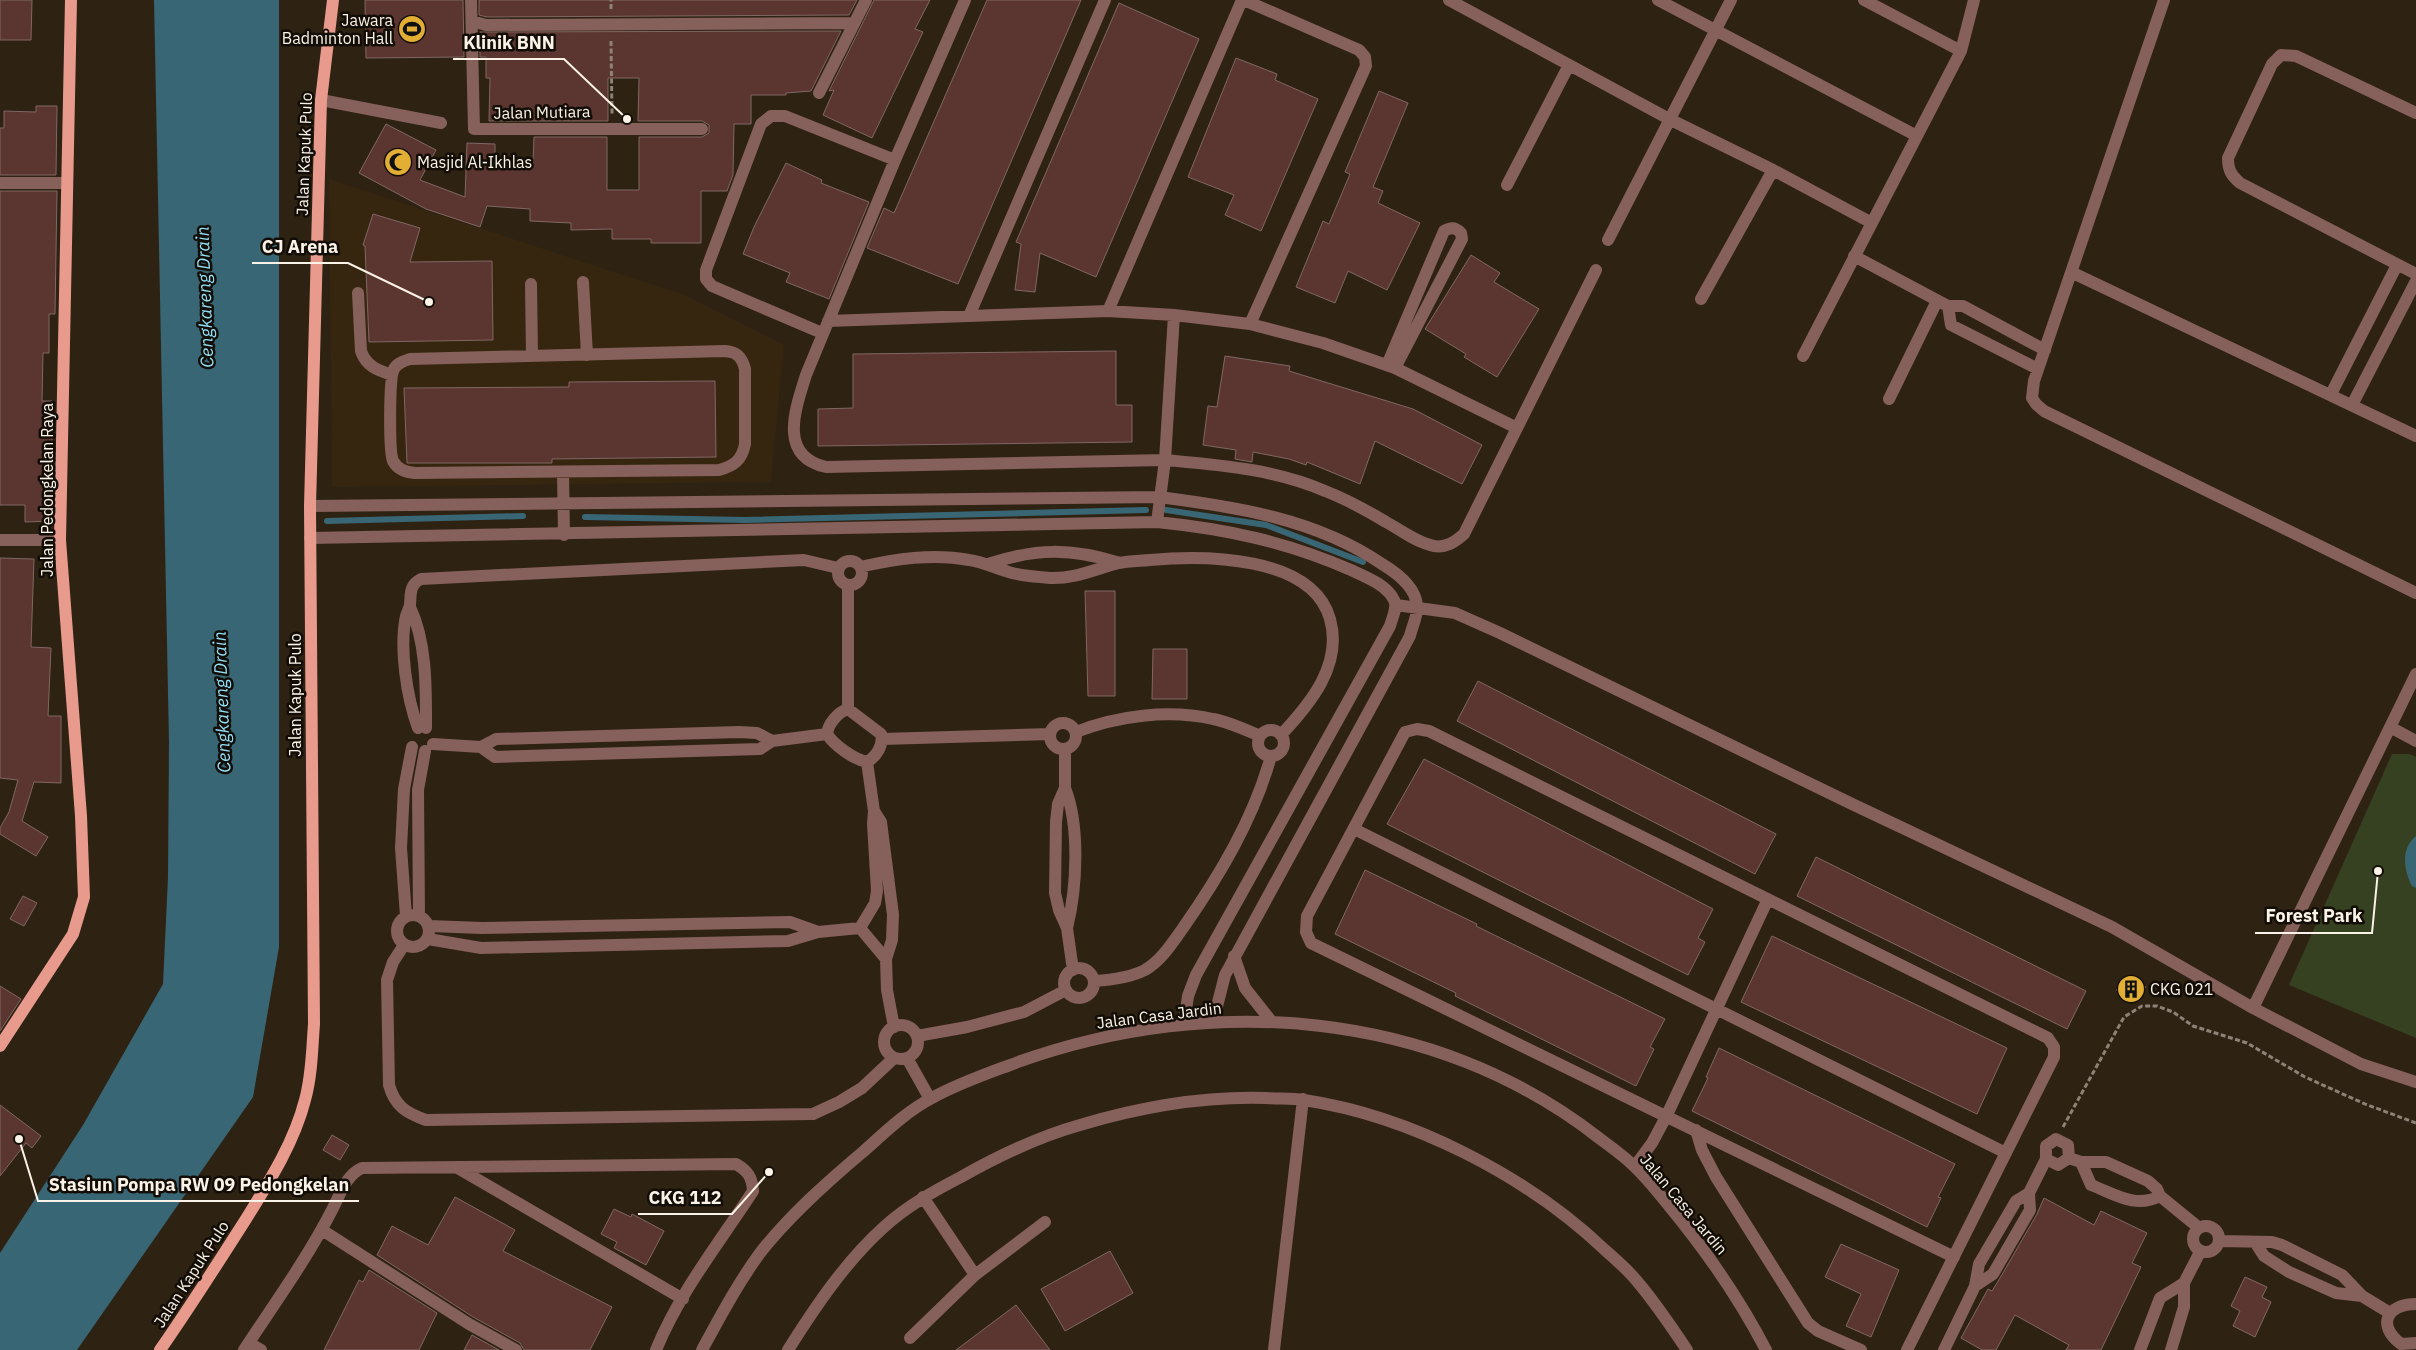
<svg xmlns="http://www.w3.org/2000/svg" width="2416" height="1350" viewBox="0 0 2416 1350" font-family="'IBM Plex Sans',sans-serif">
<rect width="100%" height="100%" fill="#2e2213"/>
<path fill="#362610" d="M329,179L682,294L784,345L771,482L332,487Z"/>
<path fill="#364121" d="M2392,754H2410L2416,757V1038L2289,985Z"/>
<path fill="#396674" d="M154,0H279V947L253,1097L77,1350H0V1253L83,1125L163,984L168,877L169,742Z
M2416,836V888L2412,886C2404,870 2400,849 2416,836Z"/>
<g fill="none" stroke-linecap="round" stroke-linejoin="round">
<path stroke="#396674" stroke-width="6" d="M1166,510L1266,525L1363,562
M585,517L745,520L1146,510
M327,521L523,516"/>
</g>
<path fill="#5b3630" stroke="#806763" d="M0,0H32L31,40H0Z
M365,0H463L464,57L366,58Z
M479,0H857L849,15L487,17L479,15Z
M874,0H930L915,29L923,32L872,138L823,115L834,90L829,91Z
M987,0H1081L958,284L867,248L884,208L894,213Z
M1119,3L1199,39L1096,277L1040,253L1035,292L1015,290L1021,244L1016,242Z
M841,31L811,91L786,93V95H751V124H734L733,175L727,191H701V243H651V239H612V229L571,230V223L530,221V209L487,206L480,227L426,209L359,173L386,124L436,150L420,180L465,197L467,143L495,144V161L533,163L534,137H607V190H639V137H702L709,133V125L702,121H638L639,78H608V121H489L490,78H486V57H480V32Z
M1236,58L1277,74L1275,80L1318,99L1261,231L1225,215L1234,195L1188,177Z
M1379,91L1408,103L1373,187L1383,191L1378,203L1420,223L1387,290L1348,271L1335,303L1296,287L1323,221L1329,224L1350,174L1345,172Z
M36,106H57L56,175H0V128H4V111L36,112Z
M786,163L822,180L821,183L869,202L829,299L786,282L790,273L743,254L754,227Z
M0,191H57L55,314H49V353H43L42,401H52V521L25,522V505H0Z
M373,214L420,228L410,262L492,261L493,340L369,342L365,246L363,245Z
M1471,255L1500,273L1494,282L1539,309L1497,377L1464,357L1466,354L1425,329Z
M1116,351V405H1132V442L818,446V409L853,408V354Z
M1225,356L1290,366L1289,371L1413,409L1482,445L1462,484L1375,441L1360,484L1307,462L1306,465L1289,459L1253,452L1252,462L1235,459L1236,450L1203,445L1208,406L1217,407Z
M715,381L716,457L552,459V463H407L404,388L569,387V382Z
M0,558L34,559L31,647L51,648L48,716H61V783L34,782L22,821L48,837L36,856L0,834V828L9,812L18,780L0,778Z
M1085,591H1115V696H1088Z
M1153,649H1187V699H1152Z
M1478,681L1776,834L1755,874L1457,721Z
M1424,759L1713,909L1698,938L1705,942L1688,975L1387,824Z
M1816,857L2086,991L2067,1029L1797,896Z
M1365,870L1477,924L1476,926L1665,1019L1650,1047L1654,1049L1636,1086L1455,996L1456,993L1335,934Z
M23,896L37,903L24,926L10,919Z
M1772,936L2007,1048L1977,1114L1741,1002Z
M2134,977L2146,987L2137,998L2116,990Z
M0,986L21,999L0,1031Z
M1719,1048L1955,1164L1938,1197L1941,1198L1927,1227L1692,1111L1708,1078L1706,1077Z
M0,1105L41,1136L32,1148L26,1143L0,1176Z
M332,1135L349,1145L340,1160L323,1150Z
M455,1197L515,1230L503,1251L612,1307L590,1350H524L520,1343L473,1317L377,1255L392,1226L428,1245Z
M2044,1198L2094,1225L2101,1211L2147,1233L2132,1263L2141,1267L2101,1350H2066L2069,1345L2015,1315L1996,1350H1982L1961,1338L1988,1289L1992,1291L2000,1278L2037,1214Z
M614,1209L631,1217L632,1214L664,1231L646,1265L614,1248L617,1242L601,1234Z
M1841,1244L1899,1270L1871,1337L1846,1326L1861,1294L1825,1277Z
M1110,1251L1133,1293L1065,1331L1041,1289Z
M369,1270L437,1313L419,1350H324L359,1280L363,1282Z
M2245,1277L2267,1287L2262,1297L2271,1302L2255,1337L2233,1326L2240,1311L2231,1306Z
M1016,1305L1050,1350H956Z
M472,1335L499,1350H464Z"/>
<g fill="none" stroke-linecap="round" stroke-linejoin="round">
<path stroke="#8c8275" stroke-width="3" stroke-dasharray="5 2.5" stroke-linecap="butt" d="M611,9V0
M611,41L612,114
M2063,1127L2124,1017L2142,1006H2157L2173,1012L2193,1026L2247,1043L2305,1077L2365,1104L2416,1123"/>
<path stroke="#86605a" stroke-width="12" d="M471,0L474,129H702
M965,0L895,160L806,375C795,410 778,456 826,467L1165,460C1219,465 1275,469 1325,491C1346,499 1366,510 1386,522C1401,530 1417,543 1434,546C1446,548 1455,542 1464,534L1596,270
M1244,0L1359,50L1365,57L1366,66L1250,324
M1449,0L1671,120L1773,170L1872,223
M1658,0L1917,136
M1864,0L1961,51
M2164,0L2034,381L2032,398L2036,404L2044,411L2416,593
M472,21L486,25L854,23
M819,93L866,0
M321,100L441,123
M2416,113L2296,56L2281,55L2272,64L2228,158C2228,170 2231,175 2240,183L2416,274
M0,183H67
M1507,185L1569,65
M1608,240L1731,0
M1854,256L1948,306H1963L2045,350
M2073,273L2416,436
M583,282L587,355
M531,284L532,356
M358,293L361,351C366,366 377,370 392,375
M1701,299L1773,170
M1948,306L1951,325L2038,369
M1108,311L1242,0
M969,316L1105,0
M828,321L1108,311L1174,315L1250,324L1323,343L1395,368L1517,428
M822,333L712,286L706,279V270L761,124L771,116H785L895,160
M725,351C737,352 742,357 745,369V444C742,460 734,466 719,470L415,473C406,472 398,470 393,461C389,452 389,377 394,369C397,363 404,361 410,359Z
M1803,356L1961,51L1974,0
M1387,365L1444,231C1451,227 1455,227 1461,233L1462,239L1395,368
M2331,394L2397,265
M1889,399L1937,301
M2352,405L2416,281
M563,472L564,535
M310,506L1159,497C1237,507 1316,519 1382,564C1397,573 1416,587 1417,606C1418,615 1412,627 1410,636L1225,975L1213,1022
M1157,522L1165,460L1174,315
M310,538L1157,522C1227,529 1287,542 1351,570C1366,577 1387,585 1394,600C1398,607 1392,618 1390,626L1196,975L1188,996L1184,1024
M0,540H60
M838 573a12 12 0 1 1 24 0a12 12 0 1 1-24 0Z
M988,564C1036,548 1071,548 1120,563
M860,567C895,559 933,553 969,560C984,562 997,569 1012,573C1024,576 1037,577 1050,578C1075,579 1095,569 1119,563C1129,561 1140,561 1150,560C1203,555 1312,555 1330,619C1343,665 1310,704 1281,735
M848,585V709
M1396,605L1455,613L1500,633L1852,804L2112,927L2253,1008L2361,1064L2416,1082
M410,607C427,643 426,689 426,728
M848,709L881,734C884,745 876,757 867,762C853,759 834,745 827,734C828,724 838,712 848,709Z
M1050 736a13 13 0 1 1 26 0a13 13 0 1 1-26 0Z
M2390,727L2416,741
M418,728C407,698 399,648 406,616C407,613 409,609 410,605C411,594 409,585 421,579L804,560L838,568
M1258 743a13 13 0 1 1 26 0a13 13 0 1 1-26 0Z
M1076,732C1117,716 1168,709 1213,719C1229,722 1244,729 1260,736
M882,739L1050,734
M433,744L481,747L496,739L739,732L757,733L772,741
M481,747L495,757L760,749L772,741L827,734
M1065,749V788L1058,804L1056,822L1055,893L1059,910L1067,928L1073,970
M1065,788C1080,826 1077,888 1067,928
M874,811L881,822L893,915L892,940L886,959L887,990L894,1027
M1354,829L2006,1153
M397 931a16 16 0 1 1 32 0a16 16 0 1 1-32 0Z
M419,915L418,790L425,751
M406,916L401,848L404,789L412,747
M429,926L482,928L790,922L818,932
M860,928L875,903L877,891L873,824L874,811L867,762
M860,928L886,959
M428,939L481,948L788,941L818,932L860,928
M404,945L393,962L387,980L389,1085C395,1106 406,1113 426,1120L813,1114L839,1102L862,1088L894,1058
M1234,956L1245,988L1271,1021
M1064 983a15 15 0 1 1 30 0a15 15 0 1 1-30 0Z
M1094,981C1111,980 1129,978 1145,970C1162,960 1172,943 1183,928C1220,875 1254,818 1271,756
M2253,1008L2416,674
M884 1042a17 17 0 1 1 34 0a17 17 0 1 1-34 0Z
M917,1036L967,1027L1024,1012L1066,990
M907,1058L930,1099
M1696,1130L1702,1150L1716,1177L1808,1323L1818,1331L1861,1350
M2056,1139L2068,1145L2069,1158L2058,1165L2046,1159V1146Z
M2069,1158L2081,1162H2106L2148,1181L2157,1189L2160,1196L2198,1227
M2081,1162L2091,1185C2115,1194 2135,1209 2160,1196
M1635,1166L1652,1143L1666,1117L1768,899
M456,1167L683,1299
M2193 1239a13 13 0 1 1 26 0a13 13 0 1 1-26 0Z
M322,1230L469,1324L516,1350
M2220,1241L2272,1242L2282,1245L2342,1275L2362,1296L2390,1313
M2255,1242L2264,1256L2289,1272L2336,1293L2362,1296
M975,1275L1045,1222
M1975,1286L1993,1274L2030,1210L2029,1193L2046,1159
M2416,1304C2387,1304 2376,1325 2401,1344L2416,1343
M910,1338L975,1275L923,1197
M249,1343L261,1350
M244,1350C274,1304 307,1259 332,1210C340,1195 346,1175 362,1168L736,1164C748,1171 752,1177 753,1191C720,1242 679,1293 656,1350
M702,1350C720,1317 738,1283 760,1253C790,1215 827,1182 864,1151C885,1132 907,1111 932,1098C959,1083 989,1073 1018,1062C1211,993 1434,1009 1599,1138C1611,1147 1624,1156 1635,1167C1648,1179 1659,1194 1670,1207C1707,1252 1739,1298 1766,1350
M788,1350C815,1307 846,1261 884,1227C907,1206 934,1191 961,1177C1000,1155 1037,1137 1080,1125C1140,1107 1203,1096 1266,1098C1279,1099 1292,1098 1304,1100C1411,1116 1527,1176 1605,1250C1615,1259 1627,1269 1636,1280C1655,1302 1671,1326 1687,1350
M1274,1350L1303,1099
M1907,1350L2054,1057V1047L2048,1038L1429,731L1417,729L1405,732L1307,916L1306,932L1311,943L1954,1257
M1944,1350L1975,1286L1979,1264L2016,1201L2029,1193
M2140,1350L2160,1298L2184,1283
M2171,1350L2184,1307V1283L2200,1252"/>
<path stroke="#e89a8d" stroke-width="12" d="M0,1046L73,934L84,897L81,816L60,540L71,0
M160,1350C190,1307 218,1263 246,1219C269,1182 294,1143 305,1100C312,1075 312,1049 314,1024L310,506L321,100L333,0"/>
</g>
<defs>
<g id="stadium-disc" transform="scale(1.4375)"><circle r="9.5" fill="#e2af34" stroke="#120d06"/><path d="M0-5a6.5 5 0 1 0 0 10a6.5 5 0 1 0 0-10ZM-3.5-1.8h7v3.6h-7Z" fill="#111"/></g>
<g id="mosque-disc" transform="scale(1.4375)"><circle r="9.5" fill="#e2af34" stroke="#120d06"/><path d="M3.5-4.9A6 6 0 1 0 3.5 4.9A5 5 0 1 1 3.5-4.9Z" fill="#111"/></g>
<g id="building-disc" transform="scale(1.4375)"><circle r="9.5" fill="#e2af34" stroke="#120d06"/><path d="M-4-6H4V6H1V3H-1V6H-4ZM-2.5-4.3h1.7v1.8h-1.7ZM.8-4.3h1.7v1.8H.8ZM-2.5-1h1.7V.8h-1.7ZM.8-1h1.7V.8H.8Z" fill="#111"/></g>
</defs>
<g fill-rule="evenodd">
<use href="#stadium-disc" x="412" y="29"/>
<use href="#mosque-disc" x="398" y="162"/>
<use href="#building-disc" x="2131" y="989"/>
</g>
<g text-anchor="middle" stroke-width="5" stroke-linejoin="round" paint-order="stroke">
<g font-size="16" fill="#fbf3e8" stroke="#120d06" text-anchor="start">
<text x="393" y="26" text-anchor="end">Jawara<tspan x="393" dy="18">Badminton Hall</tspan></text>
<text x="417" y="168">Masjid Al-Ikhlas</text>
<text x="2150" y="995">CKG 021</text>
</g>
<g font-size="16" fill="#fbf3e8" stroke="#120d06">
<text transform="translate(542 112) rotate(-1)" y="6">Jalan Mutiara</text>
<text transform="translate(304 154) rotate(-88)" y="6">Jalan Kapuk Pulo</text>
<text transform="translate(47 490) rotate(-90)" y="6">Jalan Pedongkelan Raya</text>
<text transform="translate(295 695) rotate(-90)" y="6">Jalan Kapuk Pulo</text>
<text transform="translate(1159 1015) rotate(-7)" y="6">Jalan Casa Jardin</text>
<text transform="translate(1684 1204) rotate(50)" y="6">Jalan Casa Jardin</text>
<text transform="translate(191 1274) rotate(-57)" y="6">Jalan Kapuk Pulo</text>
</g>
<g font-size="18" font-style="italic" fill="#91dff8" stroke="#120d06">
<text transform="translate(205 297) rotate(-92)" y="6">Cengkareng Drain</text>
<text transform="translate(222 702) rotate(-92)" y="6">Cengkareng Drain</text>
</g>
</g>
<path fill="none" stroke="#fbf3e8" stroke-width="2" d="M627 119L564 59H453M429 302L348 263H252M2378 871L2372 933H2255M19 1139L38 1201H359M769 1172L732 1214H638"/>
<g fill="#fbf3e8" stroke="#120d06" stroke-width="2">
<circle cx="627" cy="119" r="5"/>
<circle cx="429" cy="302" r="5"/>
<circle cx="2378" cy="871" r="5"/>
<circle cx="19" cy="1139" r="5"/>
<circle cx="769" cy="1172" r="5"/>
</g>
<g font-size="18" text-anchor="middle" font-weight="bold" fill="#fbf3e8" stroke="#120d06" stroke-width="5" stroke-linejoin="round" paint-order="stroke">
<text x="509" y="49">Klinik BNN</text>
<text x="300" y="253">CJ Arena</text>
<text x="2314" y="922">Forest Park</text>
<text x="199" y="1191">Stasiun Pompa RW 09 Pedongkelan</text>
<text x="685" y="1204">CKG 112</text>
</g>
</svg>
